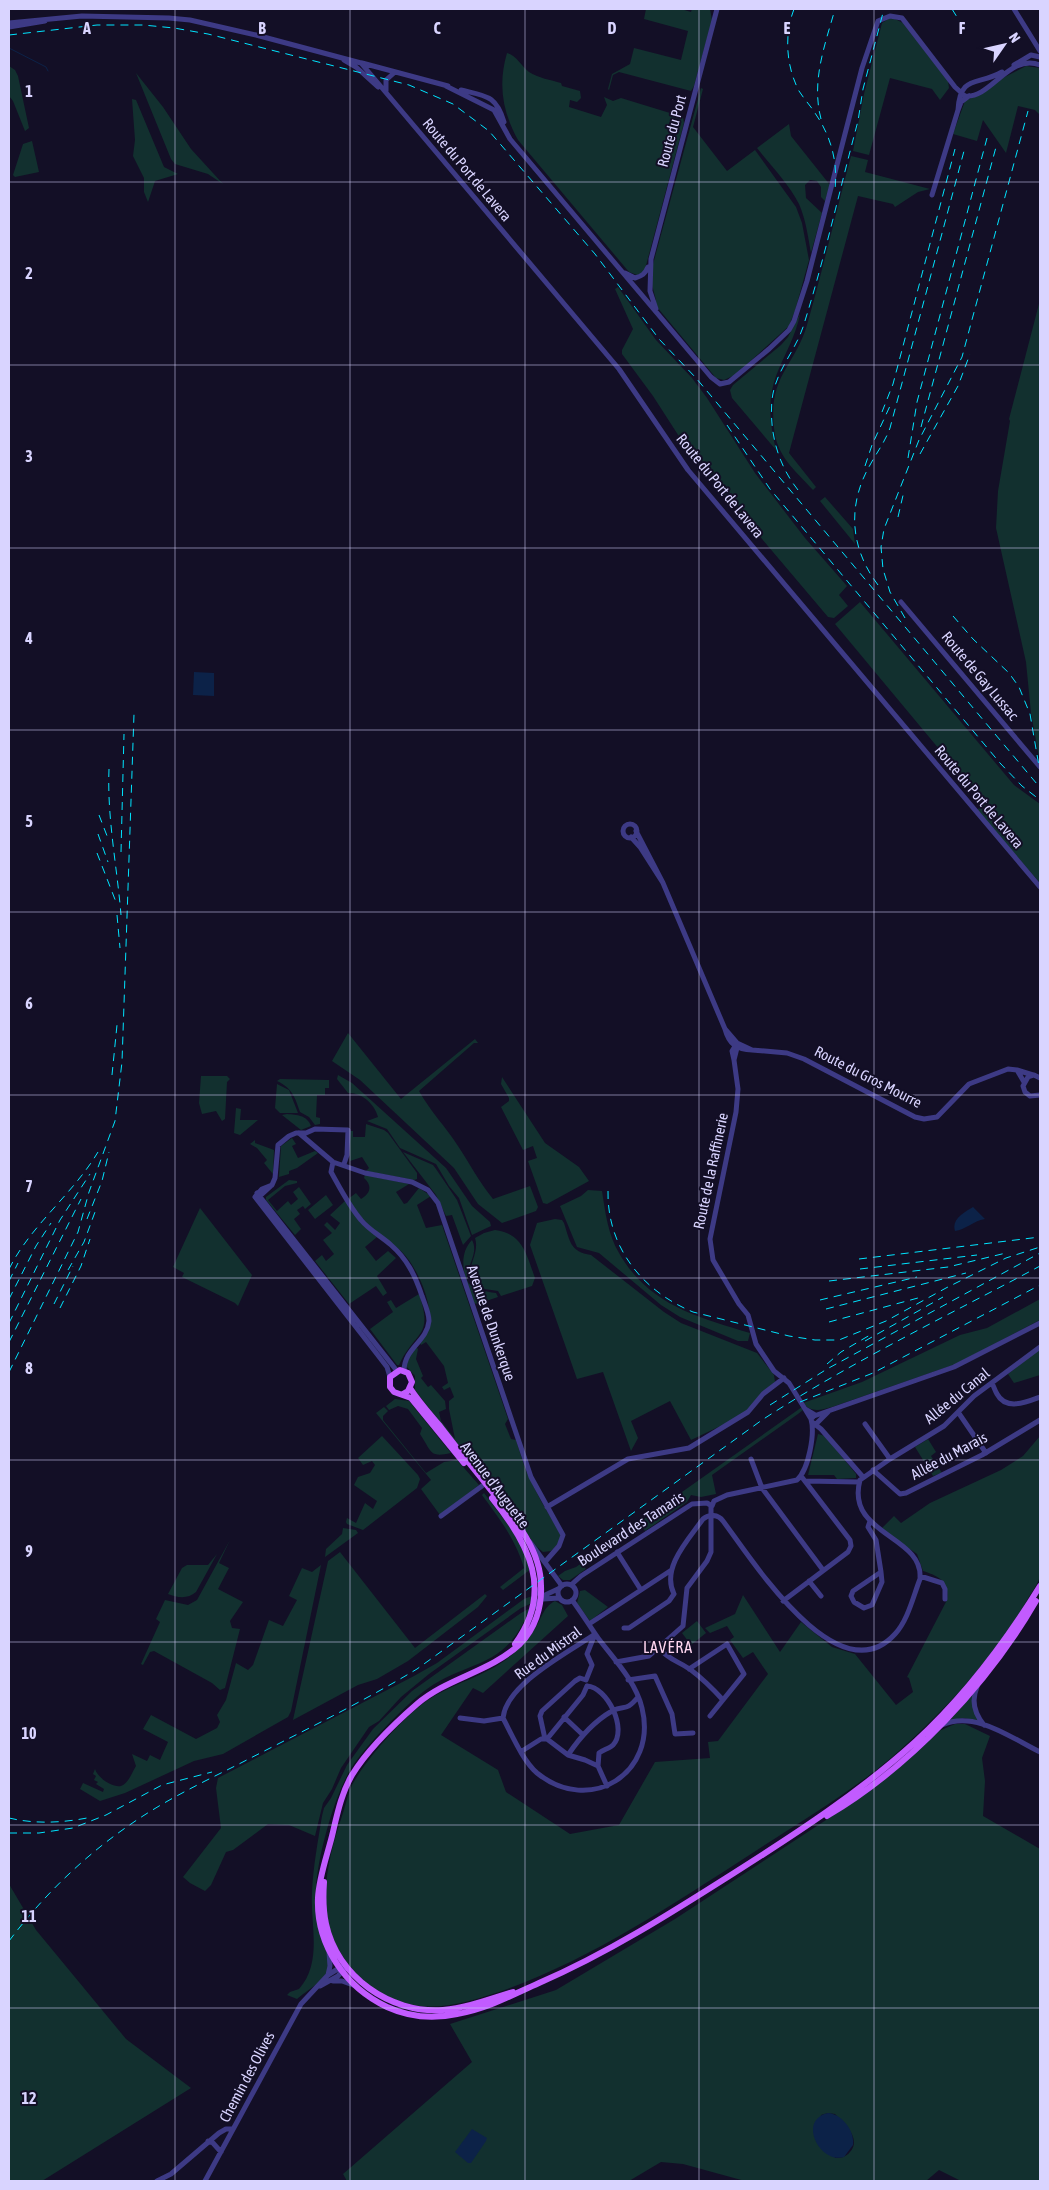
<svg xmlns="http://www.w3.org/2000/svg" width="1049" height="2190" viewBox="0 0 1049 2190" font-family="'Asap Condensed',sans-serif">
<rect width="100%" height="100%" fill="#130f26"/>
<path fill="#12302f" fill-rule="evenodd" d="M646,9H681L691,12L692,9H710L712,20L694,86L691,91L619,72L613,75L609,90L608,89L612,74L630,64L634,48L681,60L688,31L644,19Z
M890,18L895,19L903,23L948,81L949,88L940,100L932,89L890,78L869,155L853,151L864,94L882,23Z
M507,53C517,56 521,66 529,72C538,78 551,80 561,83L562,86L580,91L581,98L577,102L570,100L569,107L601,117L607,105L604,97L613,101L621,98L683,117L684,123L644,273L637,275L629,272L518,140C502,111 498,84 507,53Z
M9,66L15,70L18,76L29,128L25,131L13,101L9,96Z
M1026,66L1040,68V115L1035,110L1018,106L1006,153L983,120L977,141L953,134L965,101L980,94L999,80Z
M136,73L163,107L191,149L223,184L208,174L175,164L171,159Z
M701,88L703,89L693,127L727,171L755,150L796,207L802,223L809,260L795,311L789,326L735,375L724,380L716,378L657,307L654,301L656,300L652,285L653,264Z
M132,99L136,100L164,167L178,174L155,181L148,202L144,192V178L133,156L135,140Z
M789,124L791,136L830,185L825,201L821,197V187L817,181L810,180L805,185L806,198L822,213L811,253C808,237 806,220 799,204C789,184 771,166 757,148Z
M32,141L39,172L15,177L13,175L23,144Z
M851,156L868,160L865,172L930,189L918,192L895,207L893,204L858,196L789,453L816,487L813,490C794,469 777,457 774,428C768,376 795,366 807,325C823,269 836,212 851,156Z
M618,287L656,340L692,378L707,398L755,473L805,538L847,586L839,595L848,606L834,618L828,617L691,455L653,396L622,354V350L633,329L615,289Z
M1040,300V763L1031,713L1026,662L996,528L998,491L1010,421L1009,419Z
M800,314C796,336 784,355 776,376C767,400 770,425 776,450L732,398L730,390L733,385L781,345L788,337Z
M825,497L853,529L855,544L820,501Z
M860,602L1014,785L1040,804V883L977,810L984,803L835,624Z
M348,1033L401,1099L475,1039L478,1043H474L419,1091C430,1111 446,1127 458,1146C470,1164 479,1182 493,1199L530,1186L538,1207L536,1211L502,1223L478,1204L454,1168L360,1080L332,1061Z
M338,1075L352,1083L446,1168L472,1206L490,1222L491,1226L472,1235L459,1198L449,1186L436,1164L400,1148L387,1129L367,1121L378,1117C375,1104 361,1092 348,1093L337,1079Z
M201,1076H227L230,1079L227,1082L225,1119L222,1121L216,1111L202,1114L199,1103Z
M502,1077L545,1143L579,1167L589,1181L547,1204L543,1203L528,1161L537,1158L533,1146L523,1150L501,1107L509,1101V1098L501,1084Z
M280,1079L329,1080V1088H325V1095H317L316,1117L320,1118V1124L315,1125L309,1117L300,1112C295,1097 292,1088 277,1081Z
M277,1084L289,1090L298,1113H280L275,1108Z
M236,1108L241,1109L240,1120H258L240,1135L234,1133Z
M287,1114C297,1115 307,1115 311,1126L301,1130L282,1115Z
M366,1124L384,1130L388,1133L417,1173V1179L414,1180L366,1171L369,1168L362,1157L350,1161V1131H353V1137H365Z
M292,1138L296,1144L292,1146L298,1158L315,1151L318,1153L297,1168L289,1171V1174L279,1177L281,1146Z
M255,1140V1143L274,1150L273,1174L264,1163L267,1160L257,1148L250,1144Z
M403,1152L433,1165L436,1169L457,1200L471,1236L463,1245L452,1215L446,1216L436,1195Z
M365,1175L409,1184L396,1192L404,1204L407,1203L419,1188L431,1196L417,1205L426,1228L442,1225L508,1419L505,1424L511,1439L516,1440L526,1471L541,1501L561,1535L558,1544L551,1551L543,1552L537,1547L415,1390V1376L406,1366L407,1360L416,1347L418,1349L416,1359L423,1376L421,1378L428,1387L431,1385L445,1401L446,1409L439,1412L441,1421L455,1439L449,1409V1401L454,1397L450,1387L444,1390L442,1387L448,1383L444,1366L426,1342L421,1345L420,1343C441,1323 423,1279 408,1259C400,1248 389,1242 378,1233C366,1224 357,1212 348,1199L356,1193L361,1199C370,1194 373,1186 364,1178Z
M289,1180L297,1181V1183L285,1186L268,1200L277,1211L288,1201L291,1205L298,1199L293,1192L299,1187L311,1204L305,1209L303,1206L297,1210L300,1214L294,1219L301,1229L295,1235L266,1200V1197Z
M588,1190L602,1191C605,1211 608,1235 619,1253C649,1305 697,1317 750,1333L748,1341H738L680,1317L661,1305L599,1253L577,1247L560,1206L581,1196Z
M326,1195L333,1205L315,1219L308,1210Z
M345,1201L377,1237L365,1247L376,1261L388,1251L396,1258L377,1276L387,1293L383,1296L376,1286L349,1304L315,1261L322,1255L326,1261L334,1254L323,1240L332,1233L324,1225L327,1222L335,1230L340,1223L330,1215Z
M200,1208L252,1275L238,1306L235,1303L182,1277L184,1273L173,1267Z
M555,1219L562,1220L564,1223C570,1241 570,1252 591,1255L664,1312L681,1323L757,1353L774,1375L775,1382L762,1392L749,1409L731,1421L691,1440L670,1401L631,1421L638,1438L631,1451L603,1372L577,1379L530,1245L537,1223Z
M495,1230C523,1233 527,1256 535,1278L532,1286L501,1296L498,1291L485,1289L471,1280C466,1267 480,1253 475,1238L484,1233Z
M472,1240C484,1262 440,1286 496,1293L498,1297L477,1304L474,1303C467,1283 455,1258 472,1240Z
M419,1294C434,1338 415,1330 399,1365H397L370,1329L393,1312L387,1302L391,1300L396,1308Z
M1040,1299V1320L956,1364L832,1407C821,1410 811,1413 803,1403L862,1382L960,1335L987,1328Z
M1040,1349V1375L1014,1383L1008,1374Z
M395,1399L409,1401L451,1453C429,1458 432,1452 420,1434L422,1428L408,1409L398,1406L389,1410L386,1406Z
M384,1407L388,1411L383,1416V1420L426,1473L444,1462L457,1460L479,1485L440,1515L421,1489L431,1480L376,1413Z
M802,1407L803,1410L798,1414L712,1475L716,1494L701,1497L691,1495L687,1502L645,1531L640,1523L582,1564L586,1569L570,1580H563L558,1576L565,1571L576,1567Z
M818,1434L825,1436L856,1474V1478L837,1479L834,1475H808Z
M382,1436L418,1475L420,1479L417,1488L363,1530L347,1524L346,1522L347,1518L356,1523L365,1503L373,1509L377,1501L354,1485L358,1477L370,1473L375,1465L372,1461L363,1465L358,1458Z
M1040,1436C1040,1470 1040,1505 1040,1539C1040,1550 1043,1566 1040,1576C1038,1585 1030,1594 1026,1602C991,1661 942,1714 891,1758C848,1794 798,1823 751,1854C670,1906 590,1960 499,1992C473,2000 447,2009 420,2006C380,2001 346,1972 332,1935C318,1896 330,1851 343,1813C346,1803 348,1794 352,1785C367,1758 400,1721 425,1702C453,1682 490,1676 515,1652C522,1646 529,1638 534,1630C542,1619 542,1608 555,1601L562,1605L568,1616L483,1693L473,1688L441,1735L498,1770L506,1792L570,1834L619,1825L655,1762L710,1758L708,1742L718,1741L768,1674L753,1652L743,1658L730,1640L734,1637L727,1626L710,1633L705,1628L735,1614L743,1595L780,1652L801,1622L832,1647L855,1654L896,1705L913,1692L909,1678L907,1677L947,1600C950,1582 939,1576 923,1571L917,1554L881,1529L894,1516L901,1523L930,1503L1001,1470L1023,1456Z
M928,1439L936,1452L931,1456L942,1473L933,1476L915,1447Z
M484,1493L518,1538L531,1569L503,1590L500,1587L524,1568C516,1540 499,1518 482,1495Z
M343,1528L356,1530L358,1533L325,1557L326,1549L342,1534Z
M230,1540L219,1563L229,1568L218,1589L243,1602L230,1621L232,1628L240,1629L225,1688L220,1690L212,1683L154,1651L150,1652L143,1665L141,1664L160,1622L156,1619L165,1600L188,1605L197,1600Z
M340,1552L415,1648L485,1594L487,1596L478,1607L408,1661L377,1679L358,1685L293,1720L328,1561Z
M217,1554L196,1592C188,1599 178,1598 168,1594L182,1568L187,1565H208Z
M321,1565L291,1711L288,1717L223,1754L194,1761L125,1793L100,1801L80,1789L83,1783L103,1792L104,1789L96,1784L98,1782L94,1780L96,1776L93,1774L95,1769C97,1777 112,1788 121,1786C129,1783 132,1772 136,1766L132,1754L147,1761L150,1755L160,1760L168,1742L143,1729L151,1715L196,1739L217,1728L220,1722L217,1715L226,1700L236,1663L248,1670L253,1665L269,1620L283,1626L297,1600L289,1596L302,1568L312,1572Z
M585,1590L608,1607L590,1621L577,1603L580,1591Z
M532,1596V1603L521,1608L429,1674L401,1697L379,1721L369,1727L341,1768L332,1789L323,1803L315,1836L289,1825L268,1824L233,1850L226,1852L211,1885L205,1891L190,1883L183,1877L221,1828L216,1788L218,1778L414,1676L437,1663L524,1599Z
M530,1608C506,1670 472,1658 427,1689C407,1703 360,1751 349,1772C333,1801 318,1855 316,1888C316,1900 318,1914 319,1926C321,1940 332,1956 328,1970C324,1981 306,1991 297,1999L287,1995L290,1992L299,1989C323,1962 310,1924 312,1893C313,1867 318,1841 322,1816L324,1808L331,1798L347,1765L373,1729L412,1691L521,1613Z
M697,1621L706,1633L691,1645L682,1633Z
M972,1695L973,1709L980,1722L965,1718L950,1720Z
M955,1724H965L990,1736L982,1758L985,1781L983,1816L1040,1849V2181H961L939,2170L926,2181H745L683,2164L661,2162L629,2181H347L343,2174L472,2062L450,2024L556,1990L675,1919L858,1799L939,1731ZM828,2113L835,2114C844,2124 862,2138 850,2152C846,2157 841,2158 835,2158L821,2115Z
M9,1884L36,1930L126,2039L191,2088L42,2181H9Z"/>
<path fill="#0c2248" d="M194,672L214,673V696L193,695Z
M973,1207L985,1219C973,1221 965,1230 955,1231C951,1219 965,1212 973,1207Z
M828,2113C842,2114 855,2131 853,2145L844,2157C820,2164 797,2120 828,2113Z
M472,2129L487,2138L486,2141L471,2163H468L455,2152Z"/>
<g fill="none" stroke-linecap="round" stroke-linejoin="round">
<path stroke="#0c2248" stroke-width="1" d="M9,48L46,67L48,71"/>
<path stroke="#3d3a85" stroke-width="5" d="M1014,9L1040,51
M9,23L82,16L169,18L190,20L256,35L361,63L619,369L688,470L1040,887
M9,27L45,21
M344,60L356,67L378,87
M362,63L448,86
M1014,65L1031,55L1040,57
M446,86L494,110L510,139L711,377L720,384L729,382L769,349L789,330L794,321L807,281L862,68L878,21L890,16L902,18L955,87L965,96C991,99 1009,53 1040,65
M461,90C486,96 496,95 504,122
M386,91V80L395,72
M958,110C960,74 978,86 1002,72
M932,195L958,110L961,102L969,96
M625,273L635,278C642,276 645,274 648,267
M656,309L650,291L651,259L717,9
M901,602L1040,767
M623 831a7 7 0 1 1 14 0a7 7 0 1 1-14 0Z
M631,837L640,847L663,883L636,831
M663,883L725,1029
M725,1029L737,1043L752,1050C737,1050 729,1044 725,1029Z
M737,1043V1048L734,1060L732,1051Z
M752,1050L787,1053L804,1059L915,1117L924,1119L937,1117L969,1084L1008,1069L1017,1070
M734,1060L738,1089L736,1112L710,1239L713,1260L739,1304L748,1315L756,1344L774,1371L789,1383L805,1409
M1040,1078L1034,1075L1028,1077L1023,1086L1025,1092L1030,1096L1040,1095
M1024,1082L1017,1070L1033,1075
M299,1133L333,1162L365,1173L412,1182L428,1190L438,1203L531,1477L563,1535L559,1546L545,1562
M333,1162L331,1172C340,1188 349,1206 361,1220C369,1230 381,1236 391,1245C407,1259 415,1275 422,1296C425,1304 429,1313 429,1321C427,1342 404,1348 404,1371
M272,1185L275,1178L278,1145L289,1136L296,1133H306L315,1129L348,1130L347,1155L344,1164
M272,1185L260,1196L255,1197L262,1189Z
M257,1193L397,1371
M255,1197L377,1354L387,1367L390,1377
M992,1383C994,1387 995,1391 997,1394C1006,1411 1027,1402 1040,1397
M958,1412L986,1453
M811,1419L805,1409L815,1415
M812,1422L821,1429L863,1477
M816,1424L828,1412
M865,1424L890,1459
M751,1459L762,1488L823,1570
M873,1470L900,1494L906,1493L982,1455L1040,1420
M806,1481L859,1482
M547,1507L628,1459L689,1448L748,1412L763,1394L784,1378
M441,1516L482,1486
M870,1521L868,1527L876,1540L881,1572L853,1591L851,1596L854,1602L864,1608L872,1605L882,1582L881,1572
M530,1542L562,1586
M617,1552L641,1590
M920,1576L942,1583L945,1589V1599
M809,1581L821,1596
M558 1593a9 9 0 1 1 18 0a9 9 0 1 1-18 0Z
M571,1585L581,1576L692,1504L707,1503L712,1506L714,1501L727,1495L797,1480C809,1469 815,1433 811,1419L814,1416L954,1367L1040,1323
M535,1588L543,1599L559,1598
M674,1594C661,1568 688,1540 703,1519C709,1514 718,1514 723,1521C751,1558 838,1697 895,1634C908,1620 913,1597 920,1579C924,1535 845,1535 860,1480L890,1459L944,1426L974,1396L1040,1347
M783,1601L848,1552L851,1546L850,1540L801,1476
M533,1608L543,1596L558,1589
M589,1624L670,1571
M624,1628H629L669,1601L674,1594
M659,1648C667,1659 680,1662 691,1670C703,1679 713,1689 723,1700
M616,1662L649,1656L683,1626L687,1588L707,1561L711,1552V1506
M689,1669L727,1644L744,1674L710,1716
M586,1680L592,1665L587,1654L595,1634
M628,1680L655,1676L672,1714L675,1734L693,1733
M587,1686C607,1687 628,1729 613,1745C610,1748 603,1750 599,1753L598,1766L607,1786
M977,1687C971,1701 974,1713 984,1725
M564,1717L582,1734
M460,1718L484,1721L503,1718
M503,1718C512,1735 523,1761 537,1773C590,1816 658,1773 642,1708C636,1682 614,1659 598,1638C589,1625 581,1612 572,1600
M503,1718C506,1684 569,1652 595,1634
M942,1725C975,1710 1011,1738 1040,1752
M545,1739L540,1716L542,1711L575,1681L580,1678L586,1680
M547,1739L583,1695L587,1686
M522,1751L541,1739H547L568,1755L585,1760L598,1766
M568,1755C580,1737 593,1722 612,1711C625,1704 625,1713 638,1697
M328,1975L330,1966L329,1952
M333,1981H342L353,1985
M320,1986L338,1976L344,1969
M208,2141L213,2143L221,2152
M157,2181L171,2174L219,2133L226,2129H233
M205,2181L301,2004L328,1975L341,1967"/>
<path stroke="#c25bff" stroke-width="6" d="M410,1388C419,1402 430,1414 440,1426C456,1447 473,1468 490,1489C512,1516 541,1548 541,1586C542,1607 535,1629 520,1644C490,1672 447,1678 417,1704C394,1724 368,1749 352,1775C341,1794 337,1815 332,1836C327,1856 319,1877 318,1898C316,1945 345,1987 387,2007C409,2017 434,2019 457,2014C487,2009 512,1995 539,1983C608,1953 671,1913 734,1873C797,1833 860,1792 915,1742C965,1696 1005,1643 1040,1586
M403,1394L408,1391L412,1382L408,1373L400,1370L390,1377V1387L394,1392L411,1398L464,1463
M492,1498C529,1544 554,1591 515,1644
M827,1816C910,1767 988,1684 1036,1601
M324,1882C323,1896 323,1910 326,1924C337,1976 390,2014 443,2010C467,2008 490,1999 513,1992"/>
<path stroke="#00e5ff" stroke-width="1" stroke-dasharray="8 6" stroke-linecap="butt" d="M794,9C784,35 786,66 799,91C804,99 810,105 815,113C831,136 838,162 835,189
M952,9L965,30
M9,35L97,25H143L174,28L208,34L409,85L453,104L489,131L595,254L659,339L696,378L1037,784
M821,119C811,81 825,45 835,9
M882,412L893,384L955,149
M727,425L770,489L1000,763L1022,786L1040,800
M921,427L996,147
M920,454L958,386L970,354
M908,458L917,402L987,138
M865,466L872,445L890,406
M798,490C778,465 769,432 772,400C775,371 796,351 804,324C825,257 840,188 858,121L863,89L884,9
M898,517L904,491
M878,585C850,548 847,505 870,465C877,452 885,442 890,428L964,151
M953,616L973,639L1009,673L1019,687L1030,714L1040,772
M905,618L890,592L883,569L881,547L884,529L919,440L962,357L1028,111
M109,769C107,818 117,866 121,915
M99,815L109,841
M98,834L108,862
M121,852L124,734
M97,853L116,902
M117,915L120,948
M112,1075L117,1025
M608,1191C607,1247 642,1291 693,1312L789,1336L815,1340H839L886,1321L946,1288L1006,1258L1040,1247
M87,1219L102,1181L109,1152
M859,1259L1040,1237
M9,1269C31,1225 73,1194 98,1152
M860,1269L977,1255
M68,1270L84,1242L95,1212
M9,1281L18,1263
M829,1281L948,1267L1006,1253
M9,1299L36,1246L51,1223
M820,1300L917,1277
M54,1304L73,1266
M60,1308L81,1266L90,1239
M826,1309L966,1273
M829,1322L918,1298
M9,1323L60,1220L90,1174
M865,1341L943,1297
M9,1342L81,1199
M827,1364L841,1352L870,1335
M9,1372L78,1232L89,1192L115,1121L122,1062L134,714
M800,1402L873,1373L1040,1285
M770,1405L827,1369L1040,1253
M9,1818C34,1824 61,1823 87,1818
M9,1833H39L73,1828L106,1815L162,1785L212,1772
M9,1941C43,1896 84,1856 131,1824C164,1801 201,1783 237,1765C297,1734 359,1704 417,1669L762,1420C851,1362 947,1316 1040,1266"/>
</g>
<path fill="none" stroke="#d9d4ff" stroke-width="1" stroke-opacity="0.55" d="M175,9V2181M350,9V2181M525,9V2181M699,9V2181M874,9V2181M9,182H1040M9,365H1040M9,548H1040M9,730H1040M9,912H1040M9,1095H1040M9,1278H1040M9,1460H1040M9,1642H1040M9,1825H1040M9,2008H1040"/>
<g text-anchor="middle" stroke-width="4" stroke-linejoin="round" paint-order="stroke">
<g font-size="15" fill="#d9d4ff" stroke="#130f26">
<text transform="translate(672 131) rotate(-75)" y="5">Route du Port</text>
<text transform="translate(467 170) rotate(50)" y="5">Route du Port de Lavera</text>
<text transform="translate(720 486) rotate(51)" y="5">Route du Port de Lavera</text>
<text transform="translate(980 676) rotate(50)" y="5">Route de Gay Lussac</text>
<text transform="translate(979 797) rotate(50)" y="5">Route du Port de Lavera</text>
<text transform="translate(868 1077) rotate(27)" y="5">Route du Gros Mourre</text>
<text transform="translate(711 1171) rotate(-78)" y="5">Route de la Raffinerie</text>
<text transform="translate(491 1323) rotate(71)" y="5">Avenue de Dunkerque</text>
<text transform="translate(957 1396) rotate(-39)" y="5">Allée du Canal</text>
<text transform="translate(949 1456) rotate(-28)" y="5">Allée du Marais</text>
<text transform="translate(495 1485) rotate(53)" y="5">Avenue d'Auguette</text>
<text transform="translate(631 1529) rotate(-33)" y="5">Boulevard des Tamaris</text>
<text transform="translate(548 1653) rotate(-36)" y="5">Rue du Mistral</text>
<text transform="translate(247 2077) rotate(-62)" y="5">Chemin des Olives</text>
</g>
<g font-size="16" letter-spacing="1" fill="#ffd6f0" stroke="#130f26">
<text x="668" y="1653">LAVÉRA</text>
</g>
</g>
<g font-size="16" text-anchor="middle" font-weight="bold" fill="#d9d4ff" stroke="#130f26" stroke-width="4" stroke-linejoin="round" paint-order="stroke">
<text x="87" y="34">A</text>
<text x="262" y="34">B</text>
<text x="437" y="34">C</text>
<text x="612" y="34">D</text>
<text x="787" y="34">E</text>
<text x="962" y="34">F</text>
<text x="29" y="97">1</text>
<text x="29" y="279">2</text>
<text x="29" y="462">3</text>
<text x="29" y="644">4</text>
<text x="29" y="827">5</text>
<text x="29" y="1009">6</text>
<text x="29" y="1192">7</text>
<text x="29" y="1374">8</text>
<text x="29" y="1557">9</text>
<text x="29" y="1739">10</text>
<text x="29" y="1922">11</text>
<text x="29" y="2104">12</text>
</g>
<rect width="1049" height="2190" fill="none" stroke="#d9d4ff" stroke-width="20"/>
<g transform="translate(1004 45) rotate(56)" stroke="#130f26" stroke-width="4" paint-order="stroke">
<path d="M0-4L9 19L0 12L-9 19Z" fill="#d9d4ff"/>
<text y="-8" font-size="14" font-weight="bold" text-anchor="middle" fill="#d9d4ff">N</text>
</g>
</svg>
